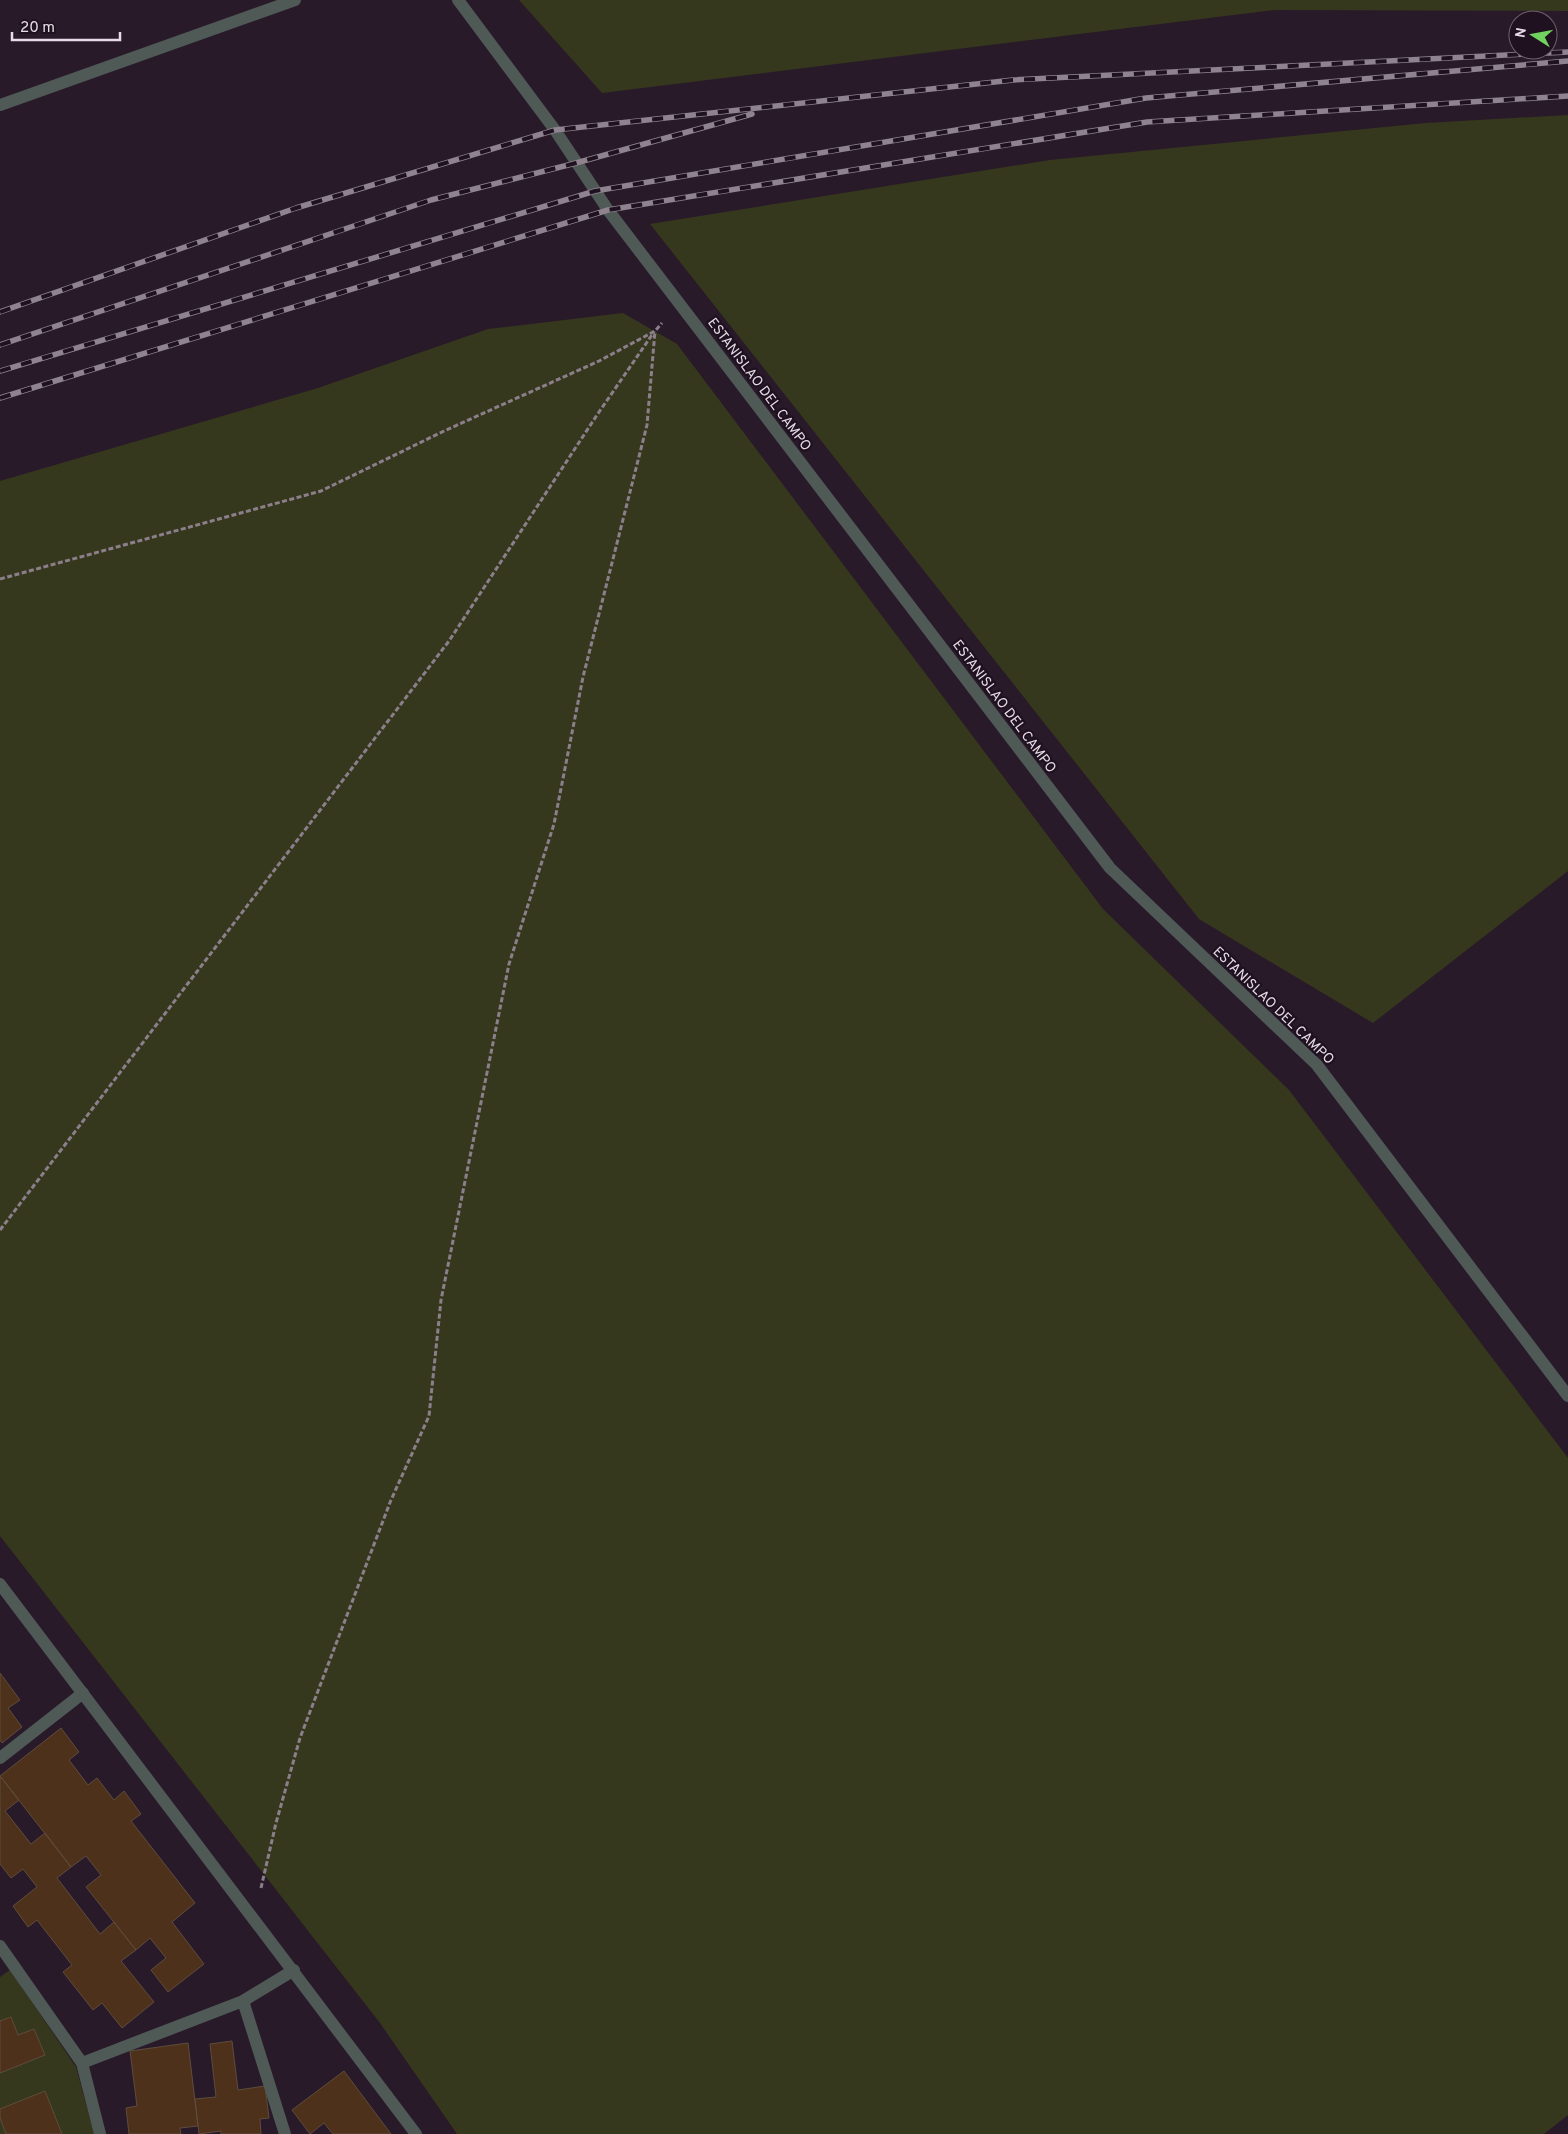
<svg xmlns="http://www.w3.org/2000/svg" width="1568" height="2134" viewBox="0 0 1568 2134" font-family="Overpass,sans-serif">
<rect width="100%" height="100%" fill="#291a29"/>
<path fill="#36381d" d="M519,0H1568V11L1274,10L602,93Z
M1568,115V871L1373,1023L1199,919L650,224L1050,160L1426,123Z
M623,313L677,344L1103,909L1289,1090L1568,1458V2115L1544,2134H457L380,2023L0,1536V481L318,388L488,329Z
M10,1970L76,2067L94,2134H0V1977Z"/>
<path fill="#4d311b" stroke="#5f4c3d" d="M0,1673L20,1700L8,1708L22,1727L2,1743L0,1740Z
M61,1728L79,1752L69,1760L88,1785L97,1778L114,1800L124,1791L141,1814L131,1821L195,1903L172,1922L204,1964L168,1992L151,1970L166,1958L150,1938L136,1950L86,1887L101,1875L86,1856L71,1867L0,1776Z
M0,1776L19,1800L5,1811L31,1844L45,1833L71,1867L57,1878L100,1934L114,1922L136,1950L121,1961L154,2002L122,2028L102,2003L93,2010L63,1972L72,1965L37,1920L28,1927L13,1906L37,1887L23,1869L11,1878L0,1864Z
M11,2017L18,2035L34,2029L45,2055L0,2073V2021Z
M232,2041L238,2090L265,2086L269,2118L260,2119L261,2134H221V2131L199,2134L195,2099L216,2097L210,2044Z
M188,2043L198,2126L180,2128L181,2134H129L126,2108L137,2106L130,2051Z
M344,2071L391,2134H333L324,2123L310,2134L292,2110Z
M45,2091L62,2134H6L0,2118V2109Z"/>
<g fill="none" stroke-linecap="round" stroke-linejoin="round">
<path stroke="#8c7f8c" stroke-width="3" stroke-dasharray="5 2.5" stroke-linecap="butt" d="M0,579L321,491L444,431L599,361L655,331L662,323
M0,1230L449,641L597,415L654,332
M261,1888L276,1823L300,1738L391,1500L429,1416L441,1300L509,964L554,824L583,677L647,425L655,331"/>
<path stroke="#4f5a57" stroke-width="12" d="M0,1758L83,1693
M243,2001L285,2134
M82,2063L243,2001L294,1970"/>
<path stroke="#4f5a57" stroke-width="12" d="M458,0L555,130L608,210L1110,868L1317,1065L1568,1396
M0,105L295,0
M0,1584L416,2134
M0,1946L82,2063L100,2134"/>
<g stroke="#8f838f" stroke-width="5.5">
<path id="rail" d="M0,312L296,208L555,130L1013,80L1568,52
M0,345L431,200L576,163L752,114
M0,371L595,191L1146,98L1568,61
M0,398L608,210L1147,122L1568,96"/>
</g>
<use href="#rail" stroke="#1f111f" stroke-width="4" stroke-dasharray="11" stroke-linecap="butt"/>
</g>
<g text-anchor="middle" stroke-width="4.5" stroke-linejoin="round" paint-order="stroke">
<g font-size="14" fill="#e6dce6" stroke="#1f111f">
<text transform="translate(760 384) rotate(53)" y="5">ESTANISLAO DEL CAMPO</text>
<text transform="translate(1005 706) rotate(53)" y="5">ESTANISLAO DEL CAMPO</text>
<text transform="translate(1274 1005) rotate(44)" y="5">ESTANISLAO DEL CAMPO</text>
</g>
</g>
<g transform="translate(1533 35) rotate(281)"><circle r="24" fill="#1f111f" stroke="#6f626f"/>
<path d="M0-4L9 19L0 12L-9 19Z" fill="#70d35f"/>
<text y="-8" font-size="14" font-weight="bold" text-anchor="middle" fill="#e6dce6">N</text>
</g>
<path d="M12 32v8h108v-8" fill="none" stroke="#e6dce6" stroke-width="2.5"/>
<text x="20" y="32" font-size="15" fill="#e6dce6" stroke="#1f111f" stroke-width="4" paint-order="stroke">20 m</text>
</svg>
